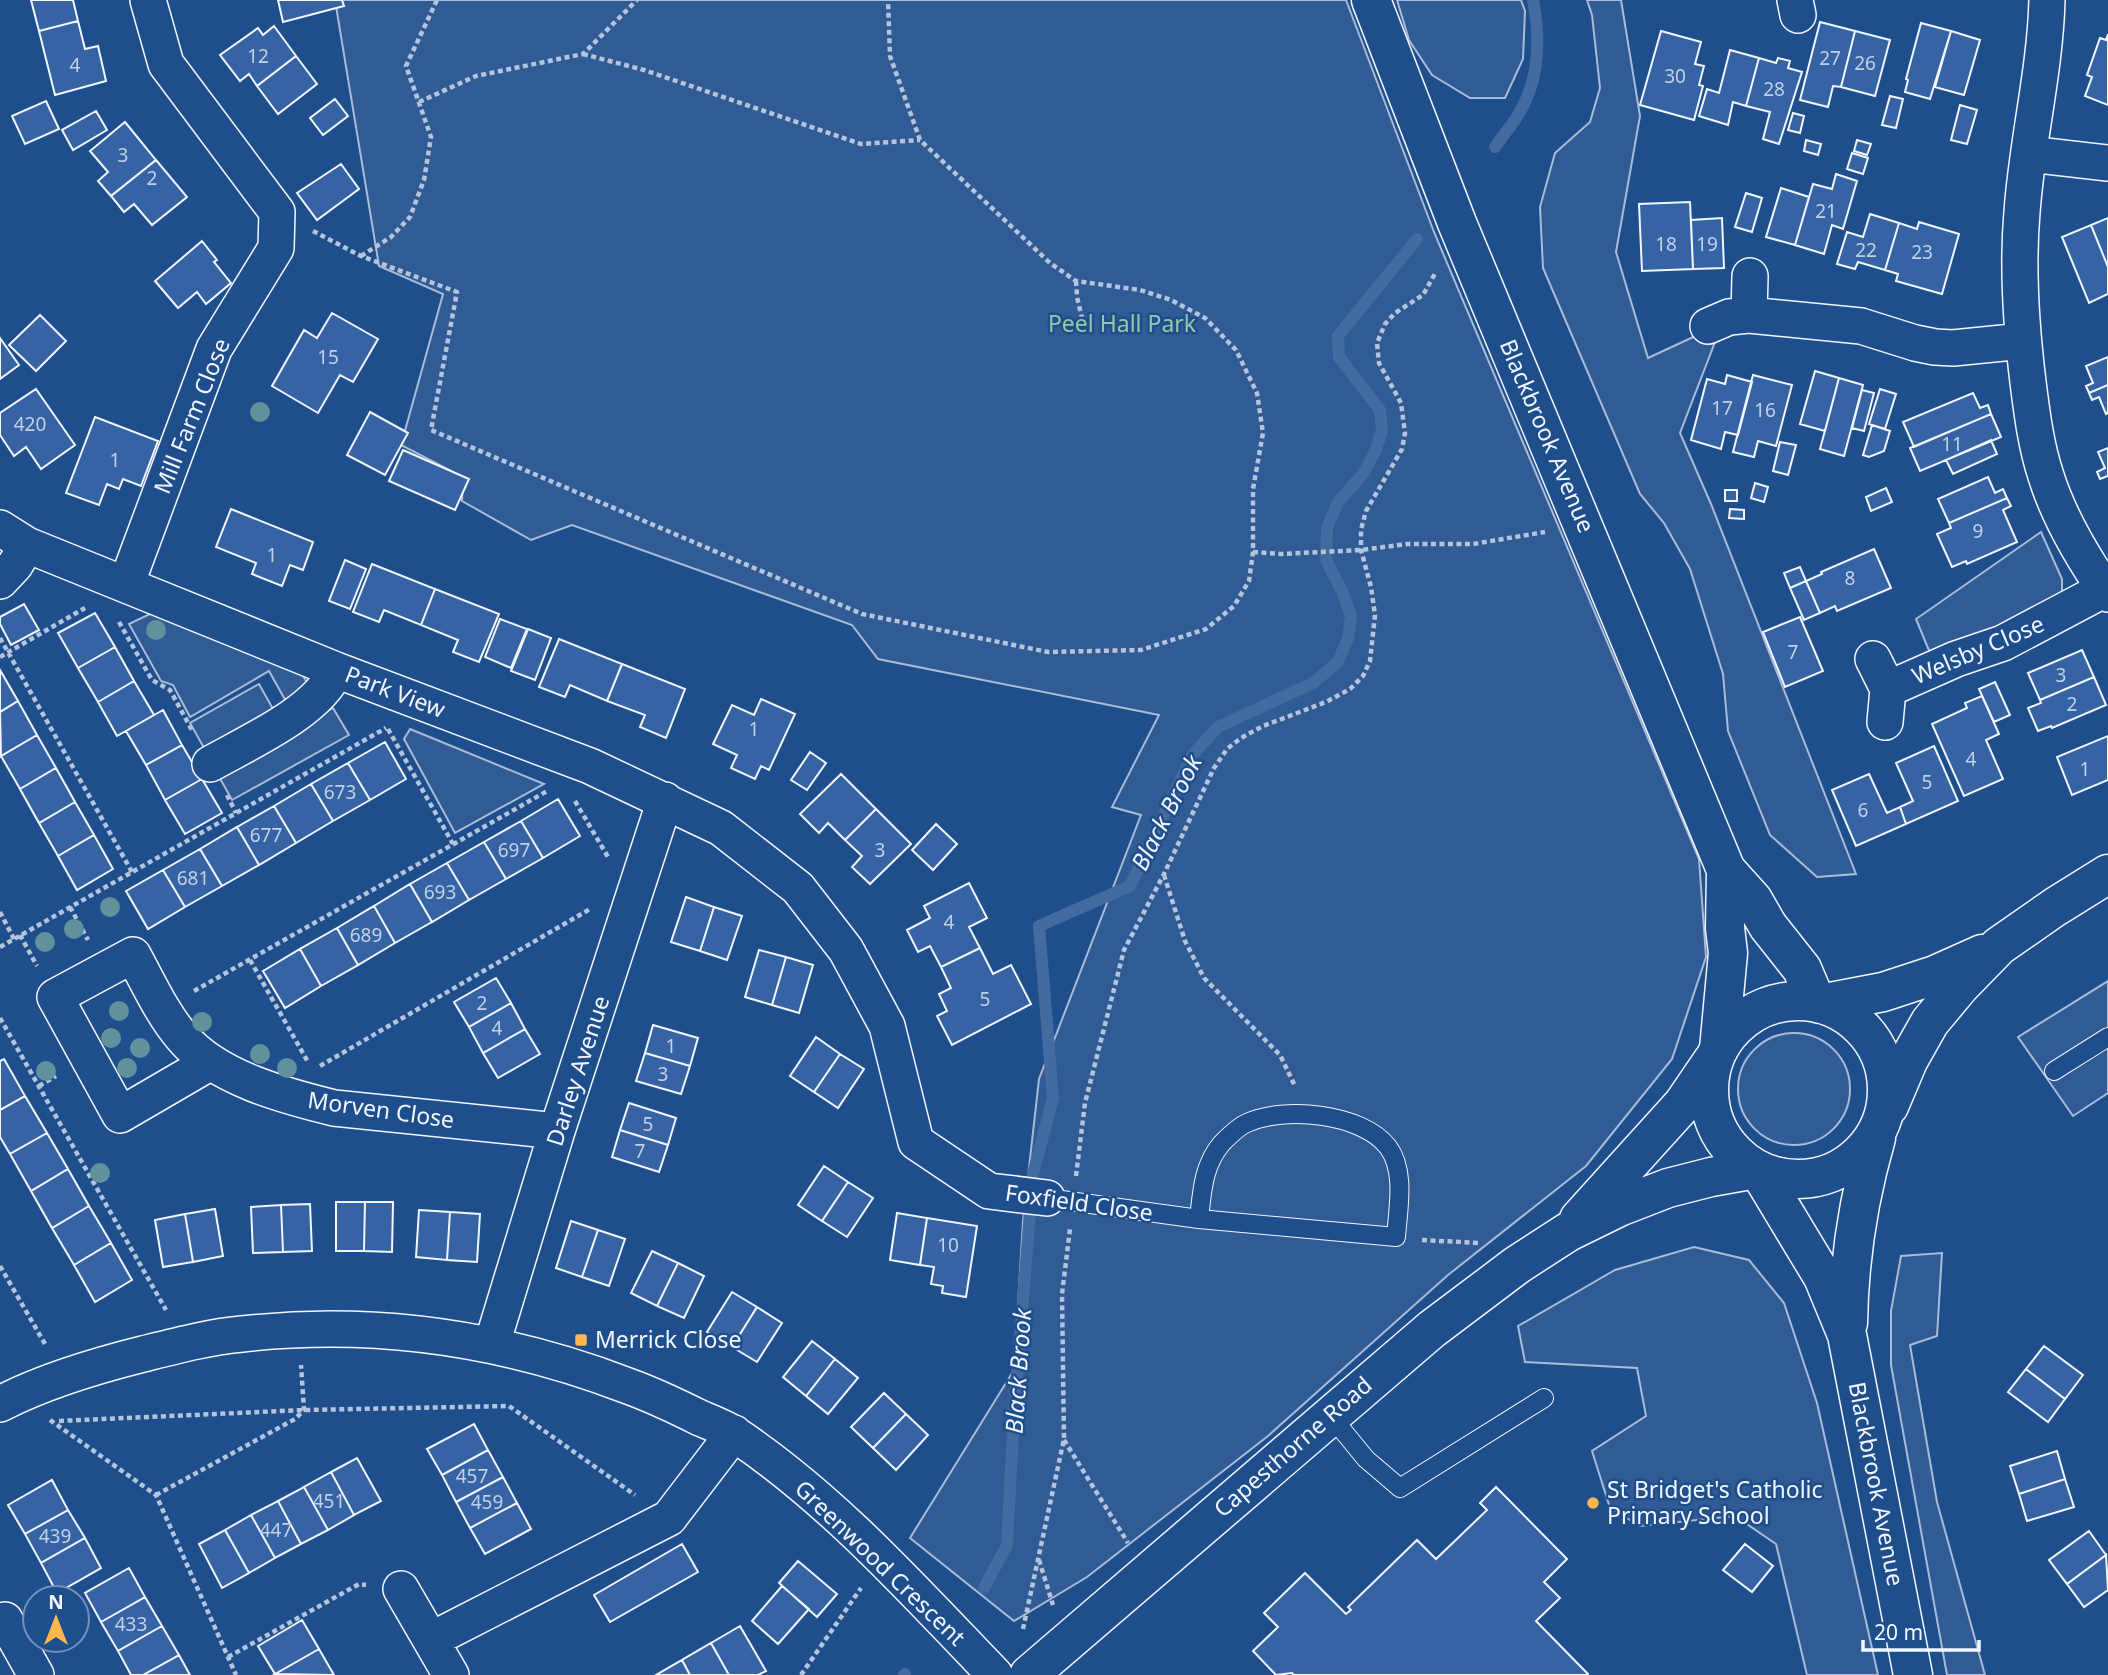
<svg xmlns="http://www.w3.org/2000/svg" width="2108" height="1675" viewBox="0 0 2108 1675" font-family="'Noto Sans',sans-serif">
<rect width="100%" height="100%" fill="#1f4e8c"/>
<path fill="#305b95" stroke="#a8bbd7" stroke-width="2" d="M335,0H1346L1434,232L1699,859L1706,957L1672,1059L1586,1166L1448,1275L1268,1436L1087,1577L1014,1621L910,1538L1014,1370L1023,1221L1039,1079L1141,815L1112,807L1159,715L878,659L852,625L572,525L531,540L462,501L463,477L401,445L443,294L379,266Z
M1397,0H1521L1525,11L1523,59L1505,98H1470L1432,75L1409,40Z
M1587,0H1621L1640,116L1616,252L1648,358L1704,332L1715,342L1680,433L1711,504L1856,874L1817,877L1770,835L1728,731L1723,674L1690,569L1664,523L1640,494L1543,268L1540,207L1555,153L1590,122L1600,88L1592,15Z
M2041,532L2062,579V595L2020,620L1930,653L1916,619Z
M154,612L300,671L308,684L288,705L269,671L190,717L173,685L161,681L129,624Z
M259,684L273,709L204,748L190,723Z
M333,708L349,735L232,800L217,773Z
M410,729L544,784L455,833L404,739Z
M2108,981V1093L2073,1116L2018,1037Z
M1738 1089a56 56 0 1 1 112 0a56 56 0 1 1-112 0Z
M1694,1247L1749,1260L1784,1303L1817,1403L1878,1675H1807L1776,1544L1735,1516L1640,1526L1610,1508L1592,1451L1646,1416L1637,1368L1525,1362L1518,1326L1615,1270Z
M1942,1253L1937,1336L1910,1345L1937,1502L1985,1675H1947L1891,1365V1311L1901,1256Z"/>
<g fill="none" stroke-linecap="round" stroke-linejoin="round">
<path stroke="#446ba0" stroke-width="12" d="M1495,147C1504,134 1516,121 1523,106C1540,73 1540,36 1533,0
M984,1588L1007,1545L1014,1412L1033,1174L1053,1098L1039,926L1130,886L1193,754L1218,727L1313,683L1337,663L1348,639L1351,616L1342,591L1326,560L1327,528L1338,502L1363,474L1375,452L1382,431L1380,410L1339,357L1338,336L1417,239
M904,1675L905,1674"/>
</g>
<path fill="#3563a3" stroke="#f2f6ff" stroke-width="2" d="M31,0H73L78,21L39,31Z
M278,0H342L344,6L283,22Z
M78,21L85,49L98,46L106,81L55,95L39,31Z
M1820,22L1855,31L1841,87L1833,86L1828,107L1800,100Z
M1921,23L1951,31L1930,99L1905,92L1908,80L1906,79Z
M274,26L296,56L257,86L249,74L240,81L220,55L258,28L263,35Z
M1661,31L1701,42L1695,64L1704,66L1699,85L1703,86L1694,120L1640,105Z
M1855,31L1890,40L1875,96L1841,87Z
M1951,31L1980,40L1964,95L1935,87Z
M2108,34V105L2085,96L2092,77L2087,75L2100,38L2106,40Z
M1730,50L1759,58L1746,106L1733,102L1728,125L1699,116L1707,89L1719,93Z
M296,56L317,84L278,114L257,86Z
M1759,58L1776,63L1778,58L1790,61L1788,68L1802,72L1779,144L1763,139L1770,112L1746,106Z
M1890,96L1903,99L1896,128L1882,125Z
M335,99L348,116L323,135L310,118Z
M46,101L59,129L25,144L12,116Z
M1960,105L1977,110L1967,144L1951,140Z
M96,111L107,130L73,150L62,130Z
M1793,113L1804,116L1800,133L1788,130Z
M125,122L156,160L111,196L98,181L108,172L90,151Z
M1806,140L1821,144L1818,155L1804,151Z
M1857,140L1871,144L1867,155L1854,151Z
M1852,153L1868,158L1863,174L1847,169Z
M156,160L187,197L152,225L134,204L124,212L111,196Z
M341,164L359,189L317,220L297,193Z
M1836,174L1857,181L1843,229L1832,225L1824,254L1795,245L1813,184L1832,189Z
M1781,188L1809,197L1795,245L1766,237Z
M1746,193L1762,198L1752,232L1735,227Z
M1690,202L1693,269L1642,271L1639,204Z
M1870,214L1899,223L1885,270L1858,262L1855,269L1837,264L1847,232L1863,237Z
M1722,218L1724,268L1693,269L1691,220Z
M2108,218V267L2091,225Z
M1919,222L1959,234L1942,294L1896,281L1898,274L1885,270L1899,223L1917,229Z
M2091,225L2108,267V294L2089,303L2062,237Z
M202,241L217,260L214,262L231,283L206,304L197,292L178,308L155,281Z
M332,313L378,339L353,382L340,375L318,413L272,386L304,330L317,338Z
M40,315L66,341L36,371L9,345Z
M0,338L19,365L0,379Z
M2108,357V385L2089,393L2086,386L2093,383L2086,366Z
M1815,371L1839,378L1825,431L1800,424Z
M1727,375L1752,382L1738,435L1725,432L1721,449L1691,440L1707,379L1725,384Z
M1753,375L1792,385L1776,446L1758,441L1754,457L1733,452Z
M1839,378L1863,385L1844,456L1820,449Z
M2108,385V413L2106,414L2099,397L2092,400L2089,393Z
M36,389L75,445L41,469L26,447L14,456L0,435V413Z
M1880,389L1896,394L1885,429L1869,424Z
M1862,390L1874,393L1864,431L1852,428Z
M1973,393L1980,408L1988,405L1991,414L1914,447L1903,422Z
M370,412L408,433L385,475L347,455Z
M1991,414L2001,437L1920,471L1910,448Z
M95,417L158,441L141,486L123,479L119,489L107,484L99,505L66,493Z
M1872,425L1890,431L1884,451L1869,457L1863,455Z
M1991,440L1997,454L1953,474L1946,460Z
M1780,442L1796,445L1788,475L1773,471Z
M2108,448V476L2100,479L2097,472L2105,468L2098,452Z
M403,450L469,479L455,510L389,481Z
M1988,477L1995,493L2003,489L2007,498L1949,523L1938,499Z
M1755,483L1768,487L1764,502L1751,498Z
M1886,488L1892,502L1871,511L1866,497Z
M1725,490H1737V501H1725Z
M2007,498L2011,506L2003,510L2017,542L1967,564L1966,561L1952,567L1937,534L1951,528L1949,523Z
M231,509L313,542L303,570L290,565L282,586L252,574L256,563L216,547Z
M1730,509L1744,510V519L1729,518Z
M1874,549L1891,588L1837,611L1835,606L1820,613L1806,581L1822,574L1821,572Z
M345,560L366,569L350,609L329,601Z
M372,564L435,589L421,625L384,610L379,622L353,612Z
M1800,567L1806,581L1790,588L1784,573Z
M1806,581L1820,613L1804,620L1790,588Z
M435,589L499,614L479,662L453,652L458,640L421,625Z
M24,604L39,630L11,645L0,624V617Z
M95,613L115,647L78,668L58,633Z
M1800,617L1823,671L1785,687L1763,632Z
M500,619L527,629L511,668L485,657Z
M528,629L551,638L535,680L511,671Z
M559,639L622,664L607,701L570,685L565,697L539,687Z
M115,647L134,681L98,702L78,668Z
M2082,650L2094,677L2040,700L2028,673Z
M622,664L685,689L666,738L640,727L645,715L607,701Z
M0,670L18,701L0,712Z
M2094,677L2106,705L2052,728L2051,726L2038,731L2028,708L2041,703L2040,700Z
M134,681L154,715L117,736L98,702Z
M1995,682L2010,715L1994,722L1979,689Z
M1982,696L1999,734L1986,740L2003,779L1964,796L1932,724L1967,708L1965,703Z
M761,699L795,714L769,770L761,766L755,779L731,768L737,755L713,744L732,705L754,715Z
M18,701L37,735L1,756L0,712Z
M163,710L182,745L146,765L126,731Z
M37,735L56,768L20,789L1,756Z
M2108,736V780L2072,795L2057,757Z
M385,742L406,779L370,800L348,763Z
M182,745L202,779L165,800L146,765Z
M1934,746L1958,801L1906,824L1900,807L1913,801L1896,763Z
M810,752L826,763L807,790L791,780Z
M348,763L370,800L333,821L311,784Z
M56,768L75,802L39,823L20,789Z
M841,774L876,809L845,840L828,823L819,833L800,814Z
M1869,774L1887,813L1900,807L1906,824L1856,846L1832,790Z
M202,779L222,813L185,834L165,800Z
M311,784L333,821L296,843L274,806Z
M558,799L580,836L543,858L521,821Z
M75,802L94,835L58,856L39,823Z
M274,806L296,843L259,865L237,827Z
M876,809L911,844L870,884L852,867L862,856L845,840Z
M521,821L543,858L506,879L484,842Z
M936,824L957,844L933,870L912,850Z
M237,827L259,865L222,886L200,849Z
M94,835L113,869L77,890L58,856Z
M484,842L506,879L469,900L447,863Z
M200,849L222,886L185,907L163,870Z
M447,863L469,900L432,922L410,884Z
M163,870L185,907L148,929L126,891Z
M969,883L987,918L969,927L980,948L941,967L930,946L918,952L907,930L930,918L924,906Z
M410,884L432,922L395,943L374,906Z
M686,897L714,907L700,951L671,942Z
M374,906L395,943L358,965L337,928Z
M714,907L742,916L727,960L700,951Z
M337,928L358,965L321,986L300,949Z
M980,948L993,974L1011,965L1031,1004L952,1045L937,1016L947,1011L939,994L951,988L941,967Z
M300,949L321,986L285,1008L263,971Z
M759,950L786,957L772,1005L745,997Z
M786,957L813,965L799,1013L772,1005Z
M496,978L511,1003L469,1027L454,1002Z
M511,1003L525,1029L483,1053L469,1027Z
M653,1025L698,1038L690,1066L645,1053Z
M525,1029L540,1054L498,1078L483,1053Z
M816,1037L840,1054L814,1092L790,1076Z
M645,1053L690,1066L681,1094L636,1081Z
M840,1054L864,1069L838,1108L814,1092Z
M4,1059L25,1096L0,1110V1061Z
M25,1096L47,1133L10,1154L0,1137V1110Z
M629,1103L676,1118L668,1145L620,1130Z
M620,1130L668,1145L659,1172L612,1157Z
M47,1133L68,1169L31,1191L10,1154Z
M824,1166L848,1182L822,1221L798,1205Z
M68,1169L89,1206L52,1228L31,1191Z
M848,1182L873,1198L847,1237L822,1221Z
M336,1202H365L364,1251H336Z
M365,1202H393L392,1252L364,1251Z
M310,1204L312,1251L283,1252L281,1205Z
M281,1205L283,1252L253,1253L251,1207Z
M89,1206L111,1243L74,1265L52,1228Z
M215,1209L223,1256L193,1262L185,1214Z
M419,1210L450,1212L447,1260L416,1257Z
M450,1212L480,1214L477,1262L447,1260Z
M897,1213L927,1218L920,1265L890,1260Z
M185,1214L193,1262L163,1267L155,1220Z
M927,1218L977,1226L966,1297L942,1293L943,1286L931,1284L934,1267L920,1265Z
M571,1221L598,1230L582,1277L556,1268Z
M598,1230L625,1239L609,1286L582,1277Z
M111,1243L132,1280L95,1302L74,1265Z
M652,1251L678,1263L657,1306L631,1293Z
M678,1263L704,1276L684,1318L657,1306Z
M732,1292L757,1307L732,1347L707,1332Z
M757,1307L782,1323L757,1362L732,1347Z
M812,1341L835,1359L806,1396L783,1377Z
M2044,1346L2083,1375L2065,1399L2026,1369Z
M835,1359L858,1378L828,1414L806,1396Z
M2026,1369L2065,1399L2048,1422L2008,1392Z
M884,1393L906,1414L873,1448L851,1427Z
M906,1414L928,1435L896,1470L873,1448Z
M474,1424L488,1450L442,1475L427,1449Z
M488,1450L503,1477L456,1502L442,1475Z
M2057,1451L2065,1479L2019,1494L2010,1466Z
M357,1458L381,1501L354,1515L331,1472Z
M331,1472L354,1515L328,1530L304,1487Z
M503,1477L517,1503L470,1528L456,1502Z
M2065,1479L2074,1507L2027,1521L2019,1494Z
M52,1480L68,1510L25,1534L8,1505Z
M304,1487L328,1530L301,1544L278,1501Z
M1496,1487L1567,1559L1544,1582L1560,1598L1536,1621L1588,1674L1587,1675H1294L1292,1673L1276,1675L1253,1651L1278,1627L1264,1613L1305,1573L1346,1614L1351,1610L1348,1607L1417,1540L1436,1559L1487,1510L1480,1503Z
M278,1501L301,1544L275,1558L251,1515Z
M517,1503L531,1529L485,1554L470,1528Z
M68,1510L85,1538L41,1563L25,1534Z
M251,1515L275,1558L249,1573L225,1530Z
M225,1530L249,1573L222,1588L199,1544Z
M2089,1531L2106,1555L2067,1584L2049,1560Z
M85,1538L101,1568L57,1593L41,1563Z
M682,1544L698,1572L610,1622L594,1595Z
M1745,1544L1773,1566L1752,1592L1723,1570Z
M2106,1555L2108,1590L2084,1607L2067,1584Z
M798,1561L837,1594L817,1617L779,1583Z
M129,1568L145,1597L101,1622L85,1593Z
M782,1586L809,1609L778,1644L752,1621Z
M145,1597L162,1626L118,1651L101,1622Z
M302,1620L319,1649L275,1674L258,1646Z
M162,1626L179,1655L143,1675H131L118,1651Z
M740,1626L766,1671L758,1675H729L711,1643Z
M711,1643L729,1675H690L682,1660Z
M319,1649L334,1675L275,1674Z
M179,1655L190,1675H143Z
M682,1660L690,1675H656Z"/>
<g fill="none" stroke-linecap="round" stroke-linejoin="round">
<g stroke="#f2f6ff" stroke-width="20">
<path id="service" d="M2054,1071L2108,1037
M1047,1198L1199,1219L1396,1237C1398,1209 1406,1171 1388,1147C1362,1113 1284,1106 1247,1123C1239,1126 1228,1137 1222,1143C1203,1165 1202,1192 1199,1219
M1330,1415L1366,1459L1400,1488L1544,1398"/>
</g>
<g stroke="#f2f6ff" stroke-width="38">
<path id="minor" d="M1795,0L1798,15
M2047,0C2045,72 2027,141 2022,212C2017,269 2021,325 2028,382C2032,414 2036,446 2046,476C2059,518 2083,558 2108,594
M2029,154L2108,163
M1749,315L1750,276
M1708,326L1729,317L1749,315L1861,326L1915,343L1935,347L1953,348L2023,341
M0,528L27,545L126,585L336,670L590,766L721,828L798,888L846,950L887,1026L916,1142L989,1191L1047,1198
M0,581L15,565L27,545
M126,585L214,349L276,248L277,212L166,64L148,0
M1873,659L1888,689L1885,722
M1888,689L1956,659L2003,643L2105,589
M210,764C249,742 319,711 336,670
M211,1062L120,1115L55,997L133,955C148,982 162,1014 183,1038C217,1078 285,1096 334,1108L557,1131
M492,1344L557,1131L665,800
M0,1404C44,1381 95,1366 143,1354C175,1346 209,1337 242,1334C376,1319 503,1338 628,1386C653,1395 676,1406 700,1418C712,1423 725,1428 736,1435C834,1501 913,1590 995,1675
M401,1589L451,1675
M5,1620L36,1675
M431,1640L669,1518L734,1433"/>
</g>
<g stroke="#f2f6ff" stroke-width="41">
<path id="tertiary" d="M1371,0L1457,223L1726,870L1753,900L1768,926L1802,969L1816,1002
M1709 1090a89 89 0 1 1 178 0a89 89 0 1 1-178 0Z
M1820,1004L1883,992L1935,975L1982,954
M1719,1049L1728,953L1725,928L1726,870
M1889,1106L1908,1061L1930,1022L1960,986L1999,946L2055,907L2108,874
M1759,1171L1823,1277L1847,1335L1913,1675
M1579,1219L1683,1104L1713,1060
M1848,1323C1849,1259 1858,1200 1876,1138
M1029,1675L1432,1329L1517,1265L1568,1232L1619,1207L1668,1188L1711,1177L1756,1169"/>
</g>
<path stroke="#b3c4dc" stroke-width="4.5" stroke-dasharray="5 3.5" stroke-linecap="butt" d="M583,54L644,70L861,144L920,140
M419,102L476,76L583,54L637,0
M313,231L361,256L457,292L431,430L862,614L1048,652L1141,650L1206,629L1234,606L1249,581L1253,552V489L1263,433L1257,393L1236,350L1205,318L1171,300L1140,290L1076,281L1050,263L920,140L890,56L888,0
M361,256L391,237L410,217L424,180L431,137L406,66L437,0
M1076,281L1077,297L1085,331
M1253,552L1281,554L1361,550L1407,544H1473L1545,532
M119,622L152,680L170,690L193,732
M0,638L132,872
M0,657L85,608
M388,729L453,844
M227,795L236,813
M575,801L608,857
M1164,875L1185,941L1204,978L1280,1055L1295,1086
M70,907L88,940
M0,912L14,939
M20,935L37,966
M0,947L386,728
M250,960L308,1062
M194,991L549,790
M0,1018L166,1310
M320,1066L590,909
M39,1086L56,1076
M1076,1176L1085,1103L1124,950L1164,874L1214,768L1227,749L1241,738L1263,726L1326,702L1350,689L1363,676L1370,661L1375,615L1371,587L1361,550V530L1366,511L1402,449L1405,433L1401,403L1379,363L1377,343L1385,324L1395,313L1423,295L1436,272
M1422,1240L1479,1243
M0,1266L45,1344
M50,1420L156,1495L236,1675
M59,1421L304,1410L509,1406L635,1495
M1064,1440L1128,1543
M156,1495L295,1419L304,1410L301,1365
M1039,1560L1053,1605
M1023,1629L1064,1439L1062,1294L1070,1229
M228,1657L359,1584L366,1585
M801,1675L861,1588"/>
<use href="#service" stroke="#1f4e8c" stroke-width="18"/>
<use href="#minor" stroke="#1f4e8c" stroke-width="35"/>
<use href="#tertiary" stroke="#1f4e8c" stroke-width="38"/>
</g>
<g fill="#61919a">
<circle cx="260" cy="412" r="10"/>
<circle cx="156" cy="630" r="10"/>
<circle cx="110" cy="907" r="10"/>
<circle cx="74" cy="929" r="10"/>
<circle cx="45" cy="942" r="10"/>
<circle cx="119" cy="1011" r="10"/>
<circle cx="202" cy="1022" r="10"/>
<circle cx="111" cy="1038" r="10"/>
<circle cx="140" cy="1048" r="10"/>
<circle cx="260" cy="1054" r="10"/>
<circle cx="127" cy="1068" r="10"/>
<circle cx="287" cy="1068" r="10"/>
<circle cx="46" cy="1071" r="10"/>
<circle cx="100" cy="1173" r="10"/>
</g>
<g fill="#ffb74d" stroke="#1f4e8c" stroke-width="2.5">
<rect x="574" y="1333" width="14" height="14" rx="3.5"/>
<circle cx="1593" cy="1503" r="7"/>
</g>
<g text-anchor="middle" stroke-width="5" stroke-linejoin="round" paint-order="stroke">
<g font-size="19" fill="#c3d1e8">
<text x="258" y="63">12</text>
<text x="1830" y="65">27</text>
<text x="1865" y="70">26</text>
<text x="75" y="72">4</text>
<text x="1675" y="83">30</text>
<text x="1774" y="96">28</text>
<text x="123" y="162">3</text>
<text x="152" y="185">2</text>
<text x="1826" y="218">21</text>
<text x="1666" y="251">18</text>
<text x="1707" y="251">19</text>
<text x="1866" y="257">22</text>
<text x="1922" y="259">23</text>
<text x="328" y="364">15</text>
<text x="1722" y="415">17</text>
<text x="1765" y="417">16</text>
<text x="30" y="431">420</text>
<text x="1952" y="451">11</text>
<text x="115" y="467">1</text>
<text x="1978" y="538">9</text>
<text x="272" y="562">1</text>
<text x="1850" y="585">8</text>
<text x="1793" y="659">7</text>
<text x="2061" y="682">3</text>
<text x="2072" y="711">2</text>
<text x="754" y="736">1</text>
<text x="1971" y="766">4</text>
<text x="2085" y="776">1</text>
<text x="1927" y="789">5</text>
<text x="340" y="799">673</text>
<text x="1863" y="817">6</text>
<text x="266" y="842">677</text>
<text x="514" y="857">697</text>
<text x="880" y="857">3</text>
<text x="193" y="885">681</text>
<text x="440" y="899">693</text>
<text x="949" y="929">4</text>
<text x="366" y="942">689</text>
<text x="985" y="1006">5</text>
<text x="482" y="1010">2</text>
<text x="497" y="1035">4</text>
<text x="671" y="1053">1</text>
<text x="663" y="1081">3</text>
<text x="648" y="1131">5</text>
<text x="640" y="1158">7</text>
<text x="948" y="1252">10</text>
<text x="472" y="1483">457</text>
<text x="329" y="1508">451</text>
<text x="487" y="1509">459</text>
<text x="276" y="1537">447</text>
<text x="55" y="1543">439</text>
<text x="131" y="1631">433</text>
</g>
<g font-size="23" fill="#97c8a6" stroke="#1f4e8c">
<text x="1122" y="332">Peel Hall Park</text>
</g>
<g font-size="23" fill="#f2f6ff" stroke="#1f4e8c">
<text transform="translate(192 416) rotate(-68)" y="8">Mill Farm Close</text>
<text transform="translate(1547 436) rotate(67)" y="8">Blackbrook Avenue</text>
<text transform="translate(1978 650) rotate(-23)" y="8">Welsby Close</text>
<text transform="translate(395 692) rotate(21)" y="8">Park View</text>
<text transform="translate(578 1071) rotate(-72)" y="8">Darley Avenue</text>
<text transform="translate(381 1110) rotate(8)" y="8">Morven Close</text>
<text transform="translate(1079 1203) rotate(8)" y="8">Foxfield Close</text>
<text transform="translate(1293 1447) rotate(-41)" y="8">Capesthorne Road</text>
<text transform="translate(1876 1484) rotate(79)" y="8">Blackbrook Avenue</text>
<text transform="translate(880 1563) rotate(44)" y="8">Greenwood Crescent</text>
</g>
<g font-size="23" fill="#f2f6ff" stroke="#1f4e8c" text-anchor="start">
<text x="595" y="1348">Merrick Close</text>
<text x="1607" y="1498">St Bridget's Catholic<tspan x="1607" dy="26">Primary School</tspan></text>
</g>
<g font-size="24" font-style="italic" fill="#f2f6ff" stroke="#1f4e8c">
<text transform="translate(1167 813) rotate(-63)" y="8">Black Brook</text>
<text transform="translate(1019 1371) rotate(-86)" y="8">Black Brook</text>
</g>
</g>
<g transform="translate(56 1619)"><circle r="33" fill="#1f4e8c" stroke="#7391ba" stroke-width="2"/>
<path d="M0-5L12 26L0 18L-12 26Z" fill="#ffb74d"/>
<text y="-10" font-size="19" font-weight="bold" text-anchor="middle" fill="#f2f6ff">N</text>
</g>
<path d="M1863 1640v10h116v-10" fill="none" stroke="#f2f6ff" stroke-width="3.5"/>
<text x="1874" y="1640" font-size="21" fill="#f2f6ff" stroke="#1f4e8c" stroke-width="5" paint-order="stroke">20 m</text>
</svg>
